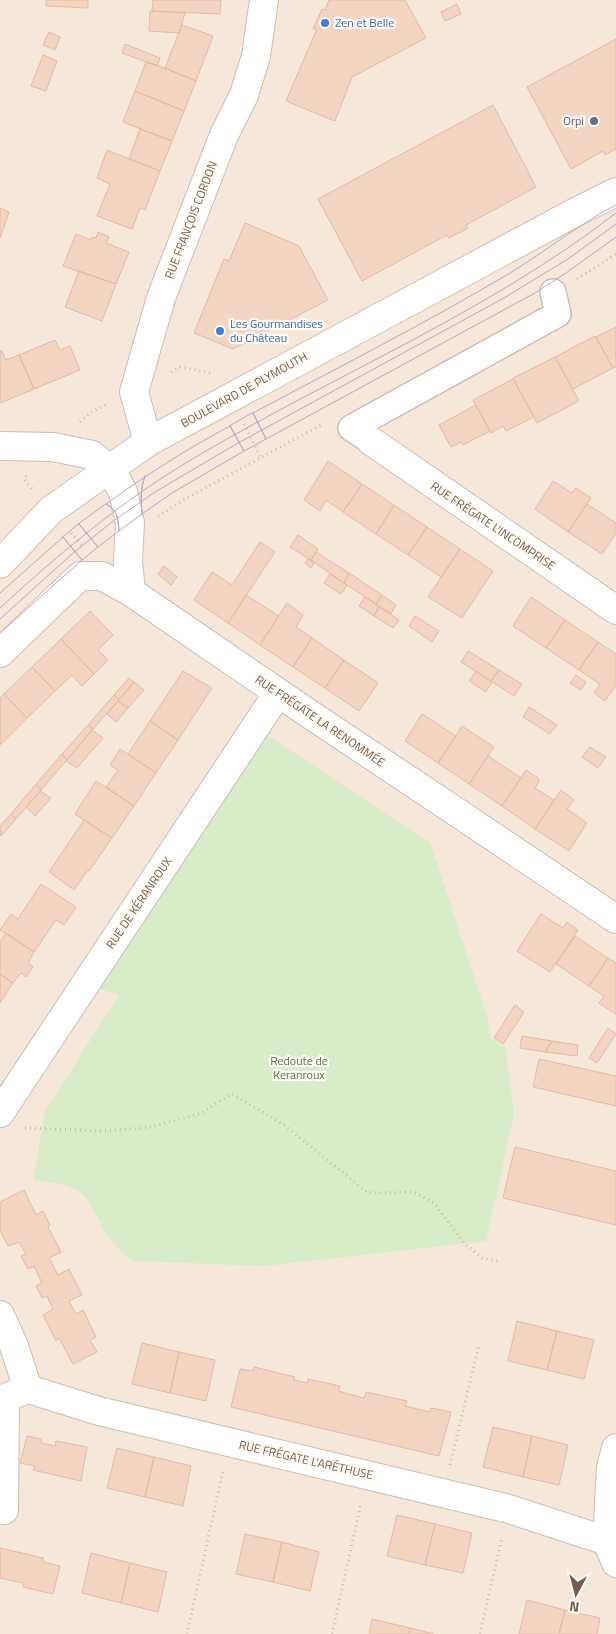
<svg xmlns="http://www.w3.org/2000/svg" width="616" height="1634" viewBox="0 0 616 1634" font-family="'Titillium Web',sans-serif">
<rect width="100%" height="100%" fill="#fdf6ec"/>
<path fill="#f5e8da" d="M0,0H616V1634H0Z"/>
<path fill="#d8ecc9" d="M264,733L430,842L487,1016L490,1038L506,1048L514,1115L486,1241L265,1266L132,1261C123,1253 115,1245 108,1236C95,1217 92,1193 67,1186C57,1182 44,1182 33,1180L45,1111L119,995L98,988Z"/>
<path fill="#f3d5c3" stroke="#e6bba3" d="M46,0H88V8L46,6Z
M153,0H221L220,14L152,11Z
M329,0H405L426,38L352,77L335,121L286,101L317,29H313L322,9L325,10Z
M457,4L461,14L445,21L441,12Z
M150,11L185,13L179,33L149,31Z
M182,25L213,36L196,81L165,68Z
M49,32L60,37L55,50L43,45Z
M616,39V149L605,155L603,151L571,169L527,87Z
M125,44L160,58L157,66L122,53Z
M43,55L57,61L46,91L31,86Z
M146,62L157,65L196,81L184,111L135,91Z
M135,91L184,111L172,141L123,122Z
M493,105L536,187L466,225L468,228L449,238L447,235L362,281L318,199Z
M140,129L172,141L160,171L129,159Z
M107,150L160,171L145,210L140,208L132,229L97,216L110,184L97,178Z
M0,208L9,212L0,238Z
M245,223L299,246L328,300L233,349L194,333L224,259L229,261Z
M98,232L109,237L106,243L129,252L116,284L63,266L76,234L91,240L92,237L96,238Z
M79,271L116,284L102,321L65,307Z
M616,327V367L613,368L596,337Z
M595,336L613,368L573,389L555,357Z
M55,340L60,350L70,346L80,370L34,389L19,355Z
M1,350L6,360L19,355L34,389L0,403V351Z
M555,357L579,401L537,423L513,378Z
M513,379L534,417L506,431L503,426L491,433L473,400Z
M476,405L490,431L463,445L461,442L451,447L439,425Z
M328,461L362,484L343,512L326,500L320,511L304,500Z
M553,481L572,493L576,488L591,498L568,532L535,509Z
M362,484L394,505L376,534L343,512Z
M587,504L616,523V533L602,554L568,532Z
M394,505L427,527L408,555L376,534Z
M427,527L460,549L441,577L408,555Z
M298,535L318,549L311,560L290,547Z
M260,542L275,552L228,623L194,600L212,572L232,585Z
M460,549L493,571L462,618L428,597Z
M316,552L349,573L344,583L311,560Z
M308,559L314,563L311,568L305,563Z
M164,566L177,577L171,585L158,574Z
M349,573L382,595L376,604L344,583Z
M330,574L347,585L341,594L324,583Z
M246,595L279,616L260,645L228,623Z
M382,595L396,605L391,614L376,604Z
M365,597L379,607L374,616L359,606Z
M531,597L565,620L546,648L513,626Z
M287,603L303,615L296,627L312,638L293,667L260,645Z
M379,607L399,620L393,628L374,616Z
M90,611L113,635L98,650L108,660L94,674L61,639Z
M415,616L439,631L432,642L409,626Z
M565,620L598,642L579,670L546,648Z
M312,638L344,660L325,688L293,667Z
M61,639L94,674L82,686L72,675L55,691L32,667Z
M598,642L616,654V685L605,701L594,693L600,684L579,670Z
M468,651L499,670L491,681L461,662Z
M344,660L378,683L359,711L325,688Z
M32,667L55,691L27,718L4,694Z
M499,670L522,684L514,696L491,681Z
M183,671L212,688L178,740L150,721Z
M476,671L492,682L486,692L469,681Z
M576,675L586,682L581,690L570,683Z
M129,678L134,682L119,700L114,695Z
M134,682L144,690L128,708L118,701Z
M4,694L27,718L0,745V698Z
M114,695L119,700L118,701L93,729L88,725Z
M118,701L128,708L116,722L107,714Z
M529,707L557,725L550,734L523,717Z
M422,714L456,736L438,763L405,741Z
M150,721L178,740L156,773L128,754Z
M88,725L93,729L67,760L62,754Z
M462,726L494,747L469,784L438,763Z
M92,730L103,738L77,768L66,761Z
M590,747L606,757L598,768L582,757Z
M120,749L156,773L134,806L106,787L118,770L110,765Z
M62,754L67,760L41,790L36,784Z
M488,756L521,778L502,806L469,784Z
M526,770L538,778L539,782L535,788L554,800L535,829L502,806Z
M96,781L134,806L112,838L75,814Z
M36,784L41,790L16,819L11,814Z
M561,790L574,800L567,809L587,823L569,851L535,829Z
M40,791L51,798L35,816L26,807Z
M11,814L16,819L1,836L0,826Z
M84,820L112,838L89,871L88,870L74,890L49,872Z
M41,884L76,907L64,925L56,920L34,952L0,930L11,914L18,919Z
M541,914L563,928L567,922L578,930L550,972L517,951Z
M6,933L34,952L28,963L33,967L26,977L21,973L13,983L0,974V942Z
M575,936L608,958L589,986L556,964Z
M608,958L616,963V1014L599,1003L604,996L589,986Z
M0,974L13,983L0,1003Z
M515,1005L524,1012L503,1044L494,1038Z
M608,1028L616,1034L597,1063L589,1058Z
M522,1036L552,1041L545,1052L520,1048Z
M552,1041L578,1045L577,1056L545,1052Z
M539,1059L616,1076V1106L533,1087Z
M515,1147L616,1171V1225L503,1198Z
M24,1190L36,1215L43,1211L50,1225L48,1227L61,1252L49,1258L58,1275L69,1269L82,1295L69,1301L76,1314L83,1310L96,1337L90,1340L97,1352L73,1364L59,1338L56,1341L43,1315L53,1309L47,1296L42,1298L36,1286L42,1283L34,1266L28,1269L21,1256L26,1254L19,1242L8,1246L0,1230V1202Z
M517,1321L557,1331L547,1370L508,1361Z
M557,1331L594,1340L584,1379L547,1370Z
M142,1343L179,1352L170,1393L132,1384Z
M179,1352L215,1360L206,1401L170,1393Z
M254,1367L295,1377L294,1380L308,1383V1379L340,1386L338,1391L364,1398L366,1392L407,1401L405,1406L430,1412L431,1408L451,1412L439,1456L231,1407L240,1369L253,1371Z
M493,1427L532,1436L523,1477L483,1467Z
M27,1436L41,1439V1443L55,1446L56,1441L87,1447L81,1481L33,1470L35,1466L20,1463Z
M532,1436L568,1445L559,1485L523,1477Z
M117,1448L154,1457L145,1497L107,1488Z
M154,1457L191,1466L183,1506L145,1497Z
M397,1515L435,1524L425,1565L387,1556Z
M435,1524L472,1533L463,1573L425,1565Z
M245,1534L282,1542L273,1582L236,1574Z
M282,1542L319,1552L310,1591L273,1582Z
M0,1548L43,1558V1562L60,1566L53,1594L23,1587V1583L0,1578Z
M91,1553L130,1563L121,1603L82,1593Z
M130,1563L167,1572L158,1612L121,1603Z
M527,1600L565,1610L559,1634H519Z
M565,1610L600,1618L597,1634H559Z
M372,1619L410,1628L409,1634H369Z
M410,1628L434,1634H409Z"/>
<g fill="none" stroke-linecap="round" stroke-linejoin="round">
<g stroke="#d1beb0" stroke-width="28">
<path id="pedestrian" d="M371,441L351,428L558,314L553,292"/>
</g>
<g stroke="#d1beb0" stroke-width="30">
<path id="minor" d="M371,441L616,610
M0,446L53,447L92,455L110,469L123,492L130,523L128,561L131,592
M0,653L80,576H102L131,592L308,713L452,809L616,919
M0,1113L278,693
M0,1315L14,1346L28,1389
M0,1400L28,1389L99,1411L509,1509L607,1541
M616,1448L611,1468L607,1541L616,1563
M4,1510L5,1399"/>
</g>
<g stroke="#d1beb0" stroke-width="30">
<path id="tertiary" d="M148,442L134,392L161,298L224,135L244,95L256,56L264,0"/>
</g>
<g stroke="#d6c0b0" stroke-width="30">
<path id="secondary" d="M0,564L51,510L148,442L570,215L616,192"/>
</g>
<path stroke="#d9b8a5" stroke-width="3" stroke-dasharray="1 4" stroke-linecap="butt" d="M577,279L616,254
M171,372L180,367L211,373
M80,422L91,412L108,404
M244,424L260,457
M26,476L24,479L32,489
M158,516L185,499L323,424
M71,533L83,547
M25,1128L103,1131L146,1128L199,1114L232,1094L284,1125L368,1193L413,1192L434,1203L465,1244L482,1258L498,1261
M450,1465L479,1345
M187,1634L223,1471
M332,1634L361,1503
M480,1634L502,1537"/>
<use href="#pedestrian" stroke="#fff" stroke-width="25"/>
<use href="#minor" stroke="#fff" stroke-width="28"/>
<use href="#tertiary" stroke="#fff" stroke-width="28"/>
<use href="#secondary" stroke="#fff" stroke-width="28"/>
<path stroke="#b9a8c9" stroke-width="1" d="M616,205C579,224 546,251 510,273C426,323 339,367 253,413L266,439L535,293L566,273L616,237
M253,413L266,439L244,451L230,426Z
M145,476C140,489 141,501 142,514L172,493L244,451L230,426C187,449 146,475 106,504C118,510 118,518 119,531L142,514C141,501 140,489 145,476
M106,504C118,510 118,518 119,531L98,547L79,524Z
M79,524L98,547L82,560L63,537Z
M0,593L63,537L82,560L0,633
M0,608C61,552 123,500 194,458C334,375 487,313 616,213
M0,619L72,554L112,522L155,492L238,443L504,298L568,259L616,224"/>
</g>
<g fill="#3f7fe0" stroke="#fffaf3" stroke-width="2">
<circle cx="325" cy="23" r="5"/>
<circle cx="220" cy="331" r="5"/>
</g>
<circle fill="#5c6f8a" stroke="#fffaf3" stroke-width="2" cx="594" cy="121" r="5"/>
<g text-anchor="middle" stroke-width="4.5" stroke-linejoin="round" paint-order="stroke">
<g font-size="12" fill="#366cbe" stroke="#fffaf3" text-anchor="start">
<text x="335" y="27">Zen et Belle</text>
<text x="230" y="328">Les Gourmandises<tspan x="230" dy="14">du Château</tspan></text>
</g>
<g font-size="12" fill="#4e5e75" stroke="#fffaf3" text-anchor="end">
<text x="584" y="125">Orpi</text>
</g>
<g font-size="12" fill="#7a5c4d" stroke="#fffaf3">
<text transform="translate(191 220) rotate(-69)" y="4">RUE FRANÇOIS CORDON</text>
<text transform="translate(244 390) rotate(-29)" y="4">BOULEVARD DE PLYMOUTH</text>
<text transform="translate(493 526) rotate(34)" y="4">RUE FRÉGATE L'INCOMPRISE</text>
<text transform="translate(320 721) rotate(34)" y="4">RUE FRÉGATE LA RENOMMÉE</text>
<text transform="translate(139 903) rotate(-56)" y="4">RUE DE KÉRANROUX</text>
<text transform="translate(306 1460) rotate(13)" y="4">RUE FRÉGATE L'ARÉTHUSE</text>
</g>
<g font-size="12" fill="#537a41" stroke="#fffaf3">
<text x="299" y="1065">Redoute de<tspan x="299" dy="14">Keranroux</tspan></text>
</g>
</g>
<g transform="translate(576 1594) rotate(187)" stroke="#fffaf3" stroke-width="4" paint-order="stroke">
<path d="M0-4L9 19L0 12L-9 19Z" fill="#7a5c4d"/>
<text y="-8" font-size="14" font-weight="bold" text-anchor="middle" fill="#7a5c4d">N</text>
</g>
</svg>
